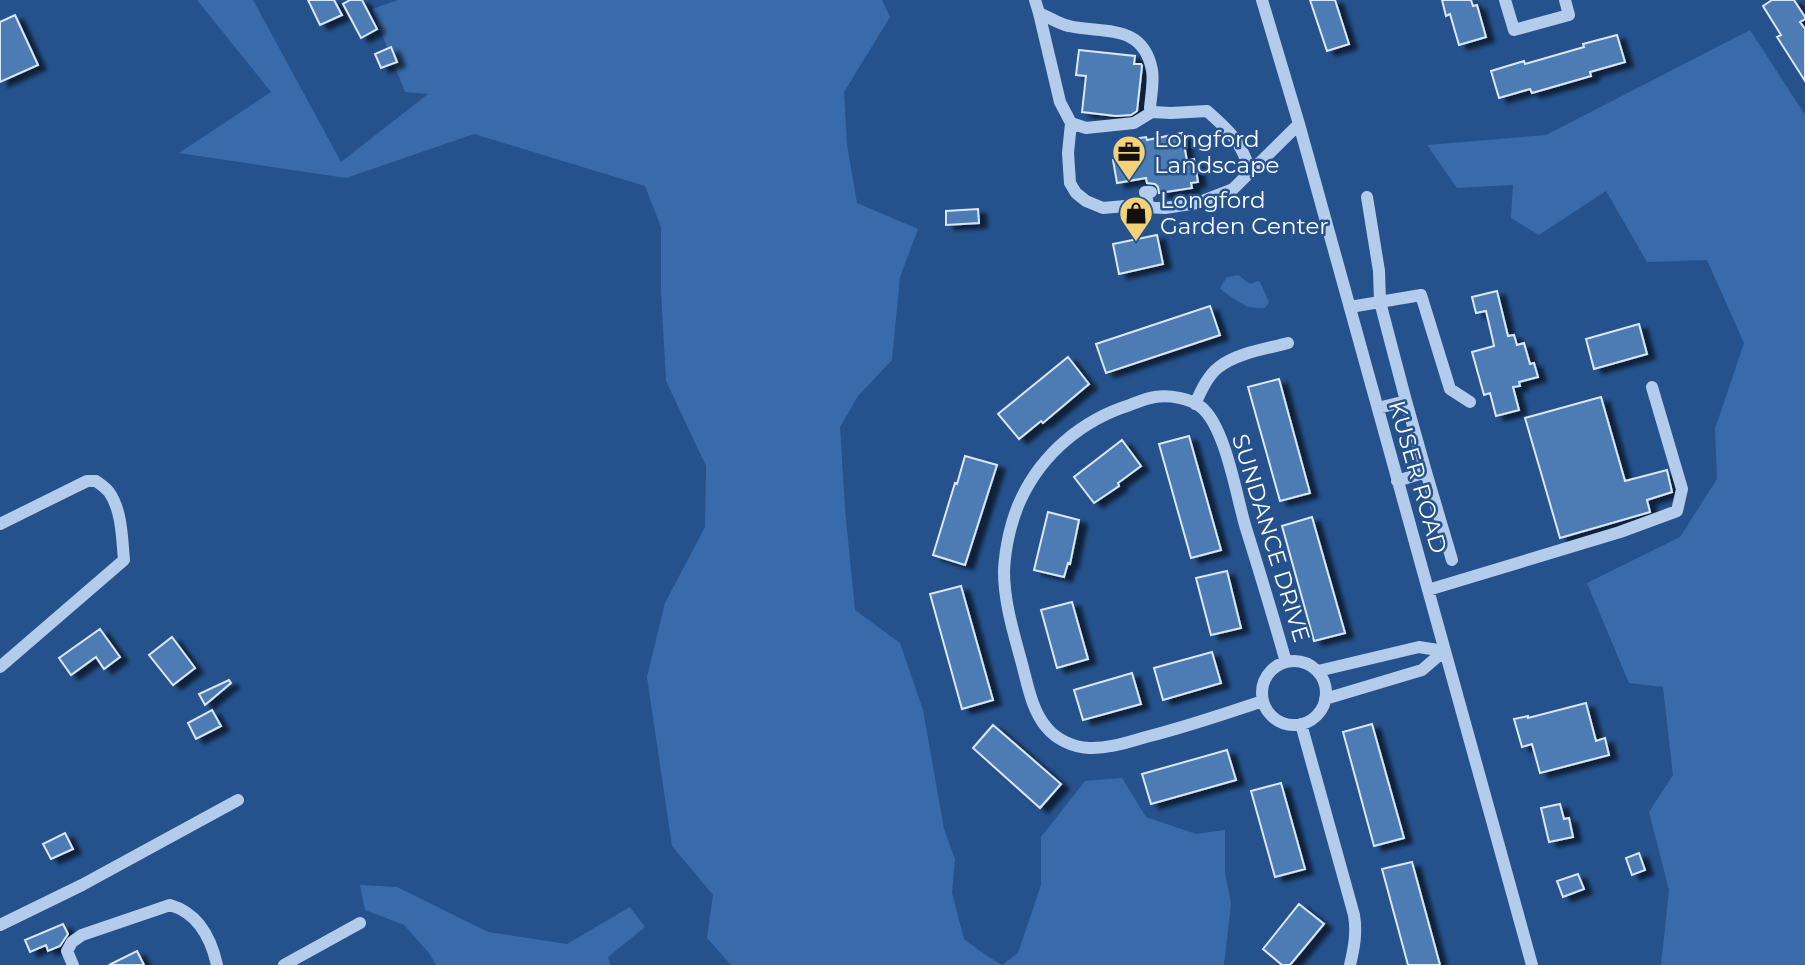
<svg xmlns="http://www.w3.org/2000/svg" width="1805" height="965" viewBox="0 0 1805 965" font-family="Montserrat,sans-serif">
<defs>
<filter id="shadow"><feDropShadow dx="8" dy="4.5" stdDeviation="2" flood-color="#0009"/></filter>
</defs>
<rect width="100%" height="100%" fill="#25528d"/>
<path fill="#396baa" d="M197,0H253L341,162L428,94L405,92L372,9L398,0H882L890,17L844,92L847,145L857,203L918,229L900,277L892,360L858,396L840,427L845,509L855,610L900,643L923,710L944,829L955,859L952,893L964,939L984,954L1002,965L1018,953L1041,885V837L1085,781L1122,778L1146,817L1196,834L1225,830V873L1231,903L1224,965H731L707,938L713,895L672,846L647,677L665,603L705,527L706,466L666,381L661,291V227L645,186L474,134L346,178L179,153L271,92Z
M1750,30L1805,115V965H1661L1669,890L1649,812L1673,775L1663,687L1629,683L1587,583L1680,537L1717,479L1715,429L1744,343L1707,260L1647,262L1606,191L1539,235L1511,218L1513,185L1457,188L1427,145L1546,135Z
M1238,275L1250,284L1258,281L1260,282L1269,302L1265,308C1259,308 1251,308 1246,306C1239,302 1225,294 1220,288L1227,277Z
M360,885L397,887L488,932L567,944L630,907L645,927L608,957L610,965H436L429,953L404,925L365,910Z"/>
<path fill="#4d7bb4" stroke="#d9e7f8" stroke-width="2" filter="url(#shadow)" d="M308,0H334L342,15L320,25Z
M350,0H362L377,29L361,38L343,4Z
M1310,0H1335L1349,44L1327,51Z
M1442,0H1471L1473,6L1477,5L1486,37L1459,45L1450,14L1446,16Z
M1772,0H1794L1805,17V19L1800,22L1805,29V81L1777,37L1781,35L1763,6Z
M15,15L38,65L0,82V22Z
M1617,35L1625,62L1590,72L1591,76L1532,93L1530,89L1499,98L1491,71L1524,61L1525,64L1584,47L1583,44Z
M391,47L397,62L381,68L375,54Z
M1079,50L1135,56L1134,64H1141L1142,66L1137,111L1131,115L1116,116L1082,112L1086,76L1076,75Z
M1182,133L1187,161L1194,159L1198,182L1191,183L1192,188L1159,193L1158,187L1155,184L1147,183L1146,178L1117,183L1113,160L1121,158L1119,146L1126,145L1125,140L1146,137L1147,140Z
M978,209L979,223L946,225V211Z
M1157,235L1163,264L1119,274L1113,244Z
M1497,291L1508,336L1514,335L1517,345L1524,343L1530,364L1534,363L1538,377L1519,382L1520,386L1513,387L1519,410L1496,416L1490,393L1484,395L1472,352L1494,346L1493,341L1486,311L1476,313L1472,297Z
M1210,306L1220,335L1106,373L1096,344Z
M1639,324L1647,354L1594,369L1586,339Z
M1068,357L1089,384L1043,423L1041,421L1019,439L998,414Z
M1279,379L1310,493L1280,501L1248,387Z
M1601,397L1625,481L1667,470L1672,492L1647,500L1650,512L1560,538L1525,418Z
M1189,436L1221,550L1191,558L1159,444Z
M1122,440L1141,466L1118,483L1119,486L1094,503L1074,477Z
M965,456L997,465L965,565L933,555L955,483L957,484Z
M1048,512L1079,520L1070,564L1068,563L1064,577L1034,570Z
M1312,517L1345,633L1314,641L1282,526Z
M1227,571L1241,628L1211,635L1196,578Z
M961,586L993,700L962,709L930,594Z
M1072,602L1088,659L1057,668L1041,610Z
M100,629L120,657L104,669L96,657L71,675L59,658Z
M172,637L195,668L173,685L149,655Z
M1212,652L1221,683L1163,700L1154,668Z
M1132,673L1141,704L1083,720L1074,690Z
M229,680L231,683L205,705L199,694Z
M1586,703L1596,741L1605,738L1609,755L1540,773L1532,744L1522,747L1514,719L1528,716V718Z
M212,710L221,726L196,739L188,723Z
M1372,724L1404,838L1374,846L1343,732Z
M993,725L1061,784L1040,808L973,748Z
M1227,750L1236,780L1151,804L1142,774Z
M1281,783L1305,869L1275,877L1251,791Z
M1560,804L1564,819L1569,818L1573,837L1549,842L1541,808Z
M65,833L73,849L51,859L43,844Z
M1639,853L1645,870L1632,875L1626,858Z
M1412,862L1440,965H1408L1382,869Z
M1578,874L1584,889L1563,897L1557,881Z
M1299,904L1324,924L1290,965H1282L1263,949Z
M63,924L68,934L60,946L48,951L46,945L30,952L25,940Z
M137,951L144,965H109Z"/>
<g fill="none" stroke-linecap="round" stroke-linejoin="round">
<path stroke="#b4cceb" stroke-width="12" d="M1035,0L1039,13C1049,17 1059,24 1069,26C1104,34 1143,23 1152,70C1154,81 1151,96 1150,108L1152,112L1171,113L1207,111C1231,132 1240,141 1251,172
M1262,0L1299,124L1532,965
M1505,0L1514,30L1569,15L1565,0
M1039,13L1060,102L1071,123L1086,128L1134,123L1152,112
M1071,123L1068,153L1070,183L1076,193L1086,201L1103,208L1125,206L1165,208L1197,203L1233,189L1299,124
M1367,197L1379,271L1380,302L1406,401L1378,408
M1149,208L1145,192H1151
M1350,307L1421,295L1450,389L1470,402
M1195,404C1201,391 1208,375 1219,367C1237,353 1266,349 1288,343
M1426,472L1452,560
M1397,481L1426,472L1406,401
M0,524L87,481H96C100,484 106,488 109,492C122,510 122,539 124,560L0,667
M1428,590L1620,532L1677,511L1682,489L1652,387
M1262 693a32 32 0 1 1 64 0a32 32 0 1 1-64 0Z
M1318,671L1419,647L1444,651
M1325,699L1422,670L1444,651
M1263,701C1224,714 1186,727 1146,737C1128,742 1108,749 1089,748C1073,747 1057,740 1047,728C1032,711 1028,686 1022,664C1014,634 1004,603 1004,571C1005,548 1011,520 1021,499C1042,454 1082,420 1130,405C1138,402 1147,398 1155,397C1169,395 1190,398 1201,407C1225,426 1236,494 1245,525C1259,570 1273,616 1286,662
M1301,724L1354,915C1357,933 1354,948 1350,965
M0,925L82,885L238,800
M73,965L67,951L72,942L82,935L170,905C198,913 211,938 217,965
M284,965L360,923"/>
</g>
<defs>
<g id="office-pin" transform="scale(1.75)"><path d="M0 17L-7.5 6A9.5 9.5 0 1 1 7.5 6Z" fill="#f5d178" stroke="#25528d"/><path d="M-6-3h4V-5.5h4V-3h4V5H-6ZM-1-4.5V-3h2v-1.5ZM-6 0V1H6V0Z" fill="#111"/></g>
<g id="shop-pin" transform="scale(1.75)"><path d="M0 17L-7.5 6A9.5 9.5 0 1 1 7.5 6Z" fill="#f5d178" stroke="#25528d"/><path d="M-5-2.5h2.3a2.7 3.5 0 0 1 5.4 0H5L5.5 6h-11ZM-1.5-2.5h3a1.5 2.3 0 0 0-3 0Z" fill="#111"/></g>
</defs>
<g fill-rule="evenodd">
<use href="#office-pin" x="1129" y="152"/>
<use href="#shop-pin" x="1136" y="213"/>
</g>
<g text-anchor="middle" stroke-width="5" stroke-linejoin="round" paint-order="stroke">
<g font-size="23" fill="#fff" stroke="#25528d" text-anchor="start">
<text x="1154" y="147">Longford<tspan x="1154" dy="26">Landscape</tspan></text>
<text x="1160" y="208">Longford<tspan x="1160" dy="26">Garden Center</tspan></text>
</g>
<g font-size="23" fill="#fff" stroke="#25528d">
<text transform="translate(1418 477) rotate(74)" y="8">KUSER ROAD</text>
<text transform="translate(1271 538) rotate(73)" y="8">SUNDANCE DRIVE</text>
</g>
</g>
</svg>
